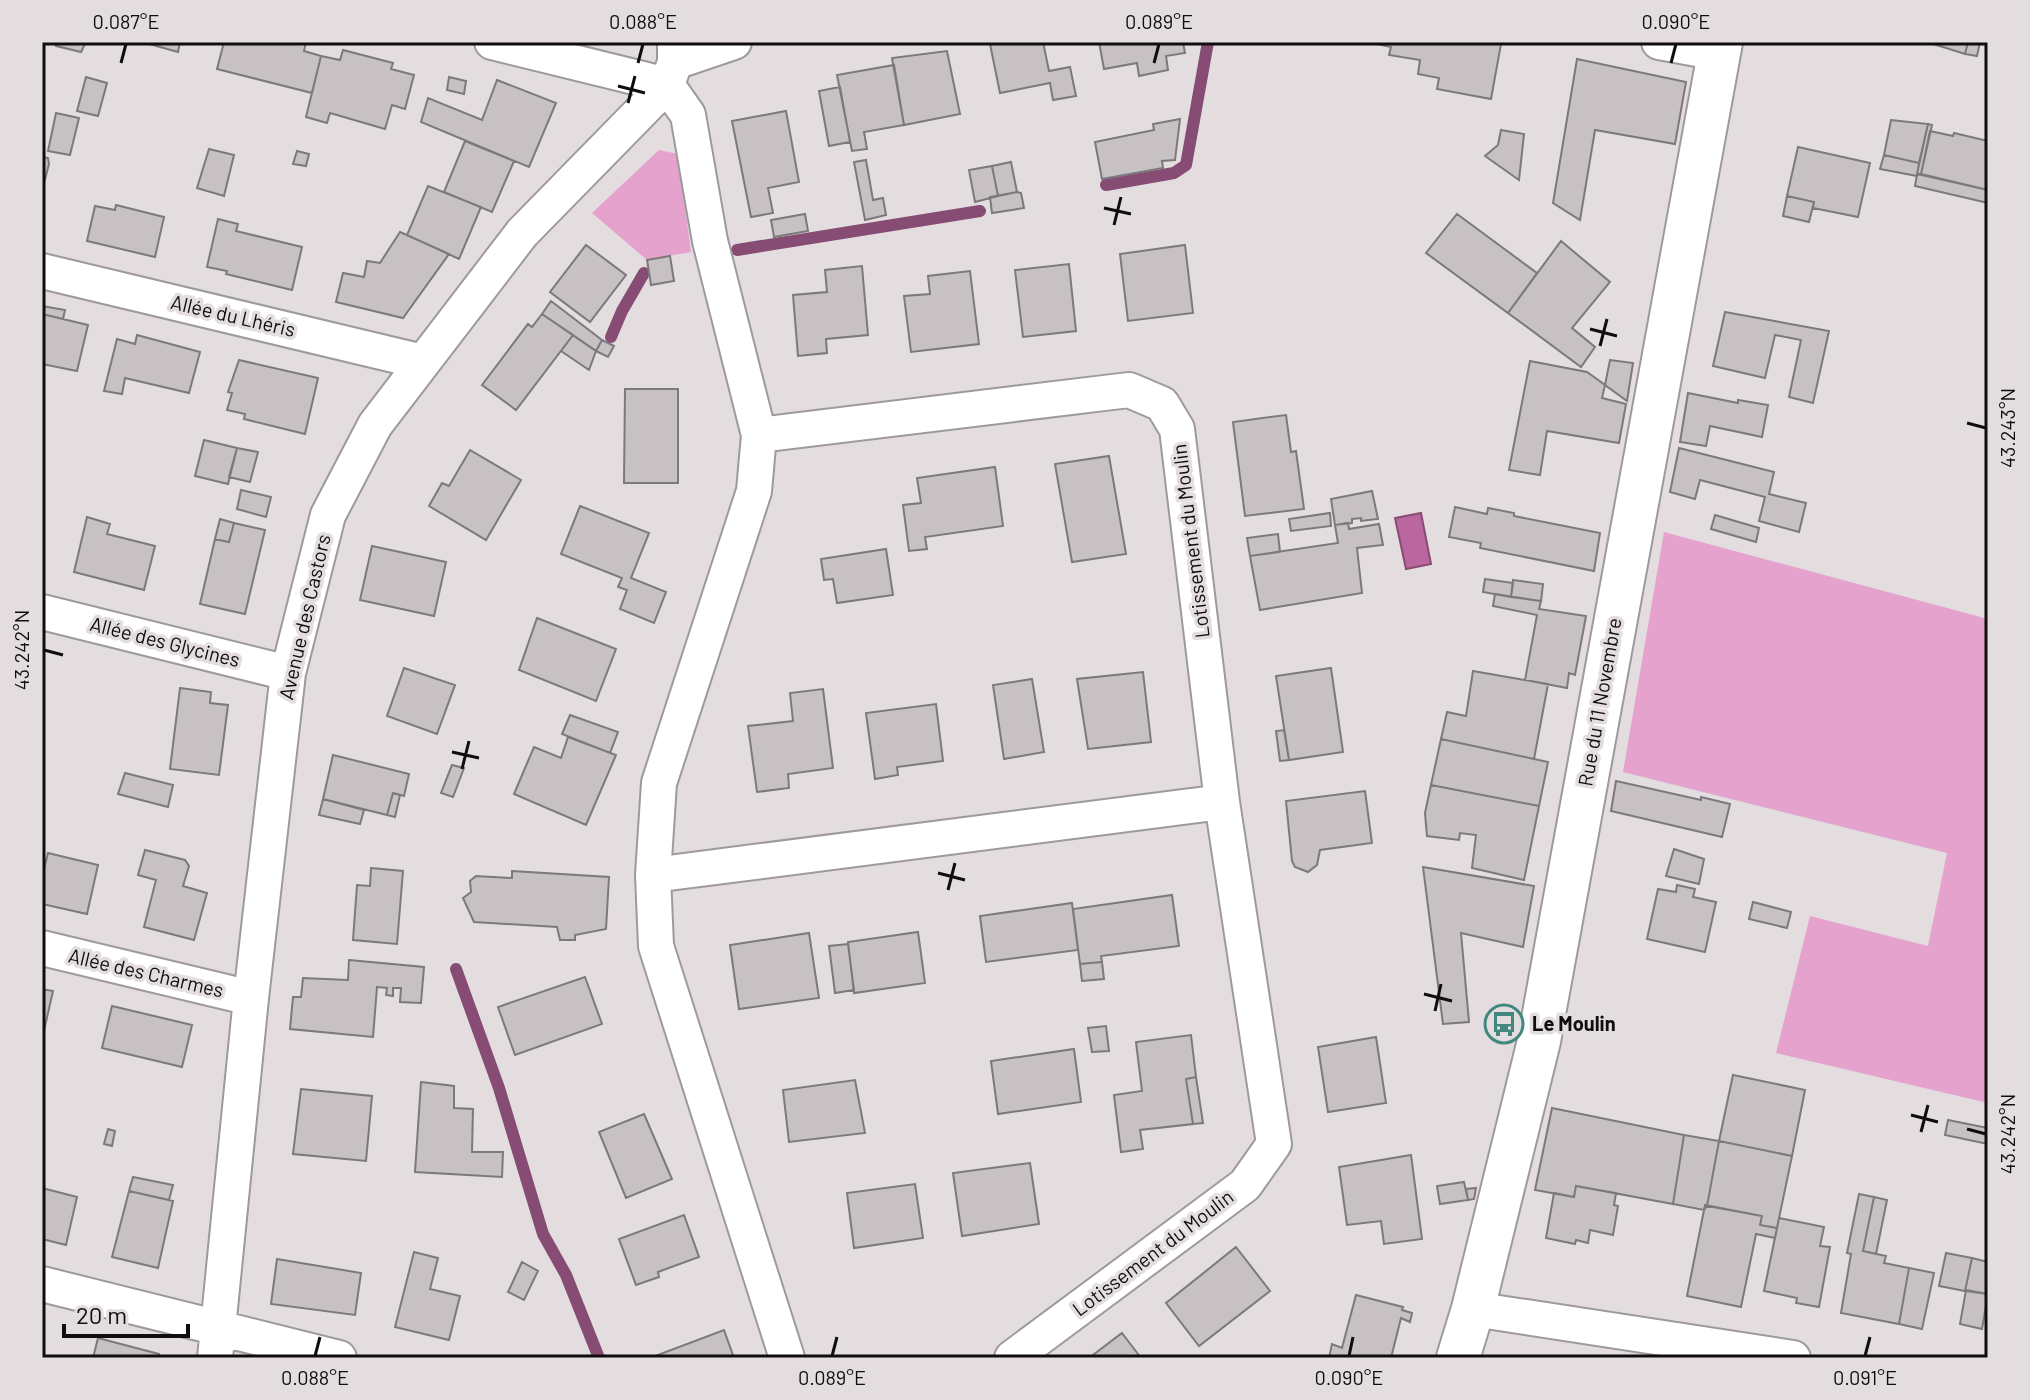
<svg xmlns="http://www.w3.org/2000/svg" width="2030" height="1400" viewBox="0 0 2030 1400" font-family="Barlow,sans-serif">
<rect width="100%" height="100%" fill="#e3dde0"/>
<path fill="#e5a2cd" d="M659,150L678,154L691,252L647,260L592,213Z
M1664,532L1988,619V1103L1776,1053L1810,916L1928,946L1947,853L1623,772Z"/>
<path fill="#bb679f" stroke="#874c74" stroke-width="2" d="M1421,513L1431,564L1406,569L1395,518Z"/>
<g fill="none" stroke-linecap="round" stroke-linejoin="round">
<path stroke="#874c74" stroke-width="12" d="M1106,185L1174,173L1186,165L1208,42
M737,250L980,211
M611,337L622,311L644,273
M456,969L499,1088L543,1234L566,1275L599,1358"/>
</g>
<path fill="#c7c1c4" stroke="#7d787b" stroke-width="2" d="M57,42H86L81,52L56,46Z
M142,42H180L178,52Z
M224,42H306L304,51L321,56L312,93L217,69Z
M999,42H1043L1049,71L1070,67L1076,96L1053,100L1050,83L1000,93L990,44Z
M1099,42H1183L1185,53L1166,56L1168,70L1139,76L1137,63L1104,69Z
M1367,42L1501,44L1491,99L1437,89L1439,78L1418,74L1420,60L1389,55L1391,47Z
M1927,42H1968L1965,54Z
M1968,42H1980L1977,56L1965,54Z
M343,50L393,63L391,69L414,75L405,109L392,105L385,129L330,113L327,123L306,117L321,56L340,60Z
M947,51L960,114L904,125L892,58Z
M1577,59L1686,82L1675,144L1595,130L1580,220L1553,203Z
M894,65L904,125L864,132L867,149L852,151L837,75Z
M86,77L107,83L98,116L77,111Z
M449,77L466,81L464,94L447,90Z
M497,80L556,103L529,167L421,122L428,98L482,120Z
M840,87L850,142L829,146L819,91Z
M786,111L799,182L768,188L773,213L751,217L732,121Z
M56,113L79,118L70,155L48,151Z
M1180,119L1175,160L1162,161L1163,168L1102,179L1095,142L1154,130L1153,124Z
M1891,120L1928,124L1919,163L1884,155Z
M1928,124L1932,125L1921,174H1917Z
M1501,130L1524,134L1519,180L1485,156L1498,145Z
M1930,131L1953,136L1954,133L1988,141V190L1921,174Z
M465,141L514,161L492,212L444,192Z
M1798,147L1870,163L1858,217L1813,208L1814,202L1787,196Z
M209,149L234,155L224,196L197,188Z
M297,151L309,154L306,166L293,164Z
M1884,155L1919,163L1917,176L1880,169Z
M42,157L48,158L49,164L42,191Z
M866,160L873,200L883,198L886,215L865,220L854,162Z
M1011,162L1017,192L998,196L992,166Z
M992,166L998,196L975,202L969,170Z
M1917,174L1988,190V203L1915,186Z
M428,186L481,207L459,259L407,235Z
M1017,192L1021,193L1024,208L992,213L990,197Z
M1787,196L1814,202L1809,222L1783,216Z
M116,205L164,217L155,257L87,241L95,206L115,210Z
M805,214L808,231L774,237L771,220Z
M1457,214L1537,273L1508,313L1426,253Z
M218,219L238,224L236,231L302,247L292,290L226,274L227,271L207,267Z
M400,232L449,254L403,318L336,302L343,273L364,277L367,261L380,263Z
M1561,241L1610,282L1572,328L1595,347L1581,367L1508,313Z
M586,245L626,275L590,322L550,292Z
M1185,245L1193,313L1128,321L1120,254Z
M670,256L674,281L651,285L647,260Z
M1069,264L1076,331L1023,337L1015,270Z
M862,266L868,335L826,339L827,353L798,356L793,295L827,292L825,270Z
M970,271L979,344L911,352L904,296L930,294L928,276Z
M551,301L602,340L596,351L542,314Z
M42,306L65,310L63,319L42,314Z
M1725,312L1829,331L1813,403L1789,397L1801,340L1775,335L1765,378L1713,366Z
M42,314L88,325L77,371L42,364Z
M542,314L573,335L516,410L482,385L528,324L532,327Z
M137,335L200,352L189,393L125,378L122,394L104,391L117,339L135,344Z
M573,335L596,351L589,370L561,351Z
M602,340L614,346L608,357L596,351Z
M239,360L318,378L305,434L244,419L245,414L227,410L232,393L228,392Z
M1610,360L1633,363L1627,401L1605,385Z
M1530,361L1587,372L1605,385L1602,398L1626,404L1619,443L1547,431L1540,475L1509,470Z
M625,389H678V483H624Z
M1688,393L1738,403V400L1768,405L1762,437L1710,426L1706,446L1680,442Z
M1286,415L1291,452L1296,451L1304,509L1245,516L1233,422Z
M204,440L237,448L228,484L195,476Z
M237,448L258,452L250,482L229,477Z
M1679,448L1774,472L1769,494L1806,503L1799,532L1759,521L1765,497L1700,480L1695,499L1670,492Z
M470,450L521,480L486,540L429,506L442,483L449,486Z
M1109,456L1126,554L1072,562L1055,464Z
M995,467L1003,526L925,537L927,549L909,551L903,505L921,503L917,478Z
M241,490L271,497L266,517L237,509Z
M1372,491L1378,519L1361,521V518L1352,519V523L1335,525L1331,499Z
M580,506L649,533L631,578L666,592L654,623L620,609L627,590L618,587L622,578L561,554Z
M1455,507L1487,514L1488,508L1514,513V516L1600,533L1594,571L1480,548L1481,543L1449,537Z
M1330,513L1331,526L1291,531L1289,519Z
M1715,515L1759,528L1756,542L1711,529Z
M87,517L110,524L107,534L155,546L144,590L74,572Z
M220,519L234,523L229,542L215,539Z
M234,523L265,530L245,614L200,604L215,539L229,542Z
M1348,523L1349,529L1379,524L1383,545L1357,548L1362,593L1260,610L1250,556L1338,543L1335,525Z
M1278,534L1280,552L1250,556L1247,538Z
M372,546L446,562L434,616L360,600Z
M886,549L893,595L837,603L833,579L824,580L821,559Z
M1485,579L1513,583L1511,597L1483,592Z
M1513,580L1543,584L1541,601L1511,597Z
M1495,594L1541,601L1539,609L1586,616L1575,675L1569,673L1567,688L1525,680L1537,615L1493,606Z
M537,618L616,649L596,701L519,670Z
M404,668L455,685L437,734L387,716Z
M1331,668L1343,752L1289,760L1276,676Z
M1473,671L1548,684L1534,759L1441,739L1447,712L1466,716Z
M1143,672L1151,742L1088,749L1077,679Z
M1032,679L1044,752L1004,759L993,685Z
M180,688L211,692L210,703L228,705L219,775L170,769Z
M823,689L833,768L788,774L789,788L757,792L748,726L793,721L790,693Z
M936,704L943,761L897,767L898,775L875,779L866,713Z
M570,715L618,732L610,753L562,734Z
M1284,730L1289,760L1280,761L1276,731Z
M568,737L616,755L586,825L514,794L534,747L561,758Z
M1441,739L1548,762L1539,806L1431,785Z
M333,755L409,774L404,796L393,793L387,815L323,799Z
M452,765L464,768L453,797L441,793Z
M125,773L173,785L168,807L118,794Z
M1616,781L1701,800V797L1730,804L1722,837L1611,811Z
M1431,785L1539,806L1524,880L1472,868L1476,835L1460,833L1459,840L1427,836L1425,813Z
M1365,791L1372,843L1320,850L1317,865L1308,872L1295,867L1292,861L1286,801Z
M393,793L400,795L395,817L387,815Z
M323,799L364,810L360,824L319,815Z
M1674,849L1704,859L1699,884L1666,876Z
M145,850L185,860L189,866L183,886L207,893L194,940L144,927L156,880L138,875Z
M48,853L98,865L87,914L42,904V877Z
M1423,867L1534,886L1523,947L1461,933L1469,1022L1443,1024Z
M371,868L403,871L397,944L353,940L357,885L370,886Z
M512,871L609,877L606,929L575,935V940H560L557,927L474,922L463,898L471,892L470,881L476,876L512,878Z
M1677,885L1695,889L1693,897L1716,902L1705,952L1647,939L1658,889L1676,892Z
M1172,895L1179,946L1101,956L1102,962L1080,964L1073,909Z
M1753,902L1791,912L1787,928L1749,919Z
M1072,903L1078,950L986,962L980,916Z
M918,932L925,983L854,993L848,942Z
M809,933L819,998L739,1009L730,945Z
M848,944L854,990L835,993L829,946Z
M349,960L424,967L421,1003L400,1002L401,988H393V996L386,995L387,988L377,987L373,1037L290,1029L293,997H301L303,978L348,980Z
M1102,962L1104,979L1082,981L1080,964Z
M585,977L602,1024L515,1055L498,1007Z
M42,989L53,991L43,1035H42Z
M112,1006L192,1025L182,1067L102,1048Z
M1106,1026L1109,1051L1092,1052L1088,1028Z
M1191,1035L1196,1077L1186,1079L1193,1124L1140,1130L1143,1149L1121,1152L1114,1095L1142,1091L1136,1042Z
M1376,1037L1386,1103L1328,1112L1318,1047Z
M1074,1049L1081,1102L998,1114L991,1061Z
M1733,1075L1805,1090L1792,1156L1719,1141Z
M1196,1077L1203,1123L1193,1124L1186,1079Z
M855,1080L865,1133L789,1142L783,1090Z
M421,1082L454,1086V1108L473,1109L472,1152H503L502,1177L415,1172Z
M301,1089L372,1096L366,1161L293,1154Z
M1552,1108L1684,1135L1673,1204L1576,1186L1574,1197L1535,1190Z
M644,1114L672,1179L626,1198L599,1132Z
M1948,1120L1988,1128V1144L1945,1135Z
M108,1129L115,1131L112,1146L104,1144Z
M1684,1135L1719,1141L1707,1206L1704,1210L1673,1204Z
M1719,1141L1792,1156L1777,1228L1760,1225L1762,1216L1707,1206Z
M1411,1155L1422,1239L1384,1244L1381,1221L1347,1225L1339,1167Z
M1030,1163L1039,1224L962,1236L953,1173Z
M133,1177L173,1185L169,1200L129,1191Z
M1464,1182L1468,1200L1440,1204L1437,1186Z
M915,1184L923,1238L854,1248L847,1193Z
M1576,1186L1616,1193L1614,1205L1618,1206L1613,1235L1590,1230L1588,1243L1576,1240L1575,1244L1546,1238L1554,1193L1574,1197Z
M42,1188L77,1197L66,1245L42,1239Z
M1476,1188L1474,1199L1468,1200L1466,1189Z
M129,1191L173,1201L158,1268L112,1257Z
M1859,1194L1874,1197L1863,1251L1886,1256L1884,1263L1909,1268L1899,1324L1841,1313L1851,1254L1847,1253Z
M1874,1197L1887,1200L1876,1254L1863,1251Z
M1705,1205L1762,1216L1760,1225L1777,1228L1775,1238L1756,1234L1741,1307L1687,1296Z
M684,1215L699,1257L658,1272L659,1277L636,1285L619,1239Z
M1779,1218L1824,1227L1820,1246L1830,1247L1819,1307L1796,1303L1797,1298L1764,1291Z
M1236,1247L1270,1291L1199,1346L1166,1303Z
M414,1252L438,1258L430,1289L460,1296L449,1340L395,1327Z
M1946,1253L1972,1258L1965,1291L1939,1286Z
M1972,1258L1988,1262V1294L1965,1291Z
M277,1259L361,1273L355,1315L271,1304Z
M522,1262L538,1271L524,1300L508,1292Z
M1909,1268L1934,1273L1922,1329L1899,1324Z
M1966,1290L1988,1294L1982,1329L1960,1324Z
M1356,1295L1403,1307L1402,1310L1412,1313L1410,1322L1401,1318L1391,1358H1329L1332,1344L1342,1348Z
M724,1330L734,1358H656L655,1356Z
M1122,1333L1141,1358H1089Z
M98,1338L159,1354L158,1358H93Z"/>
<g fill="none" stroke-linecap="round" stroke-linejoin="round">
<g stroke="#9e999c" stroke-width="38">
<path id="minor" d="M492,42L667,85L688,115L710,241L759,435
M1659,42L1719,53
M675,62L734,42
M42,271L423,362
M42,612L288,673
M653,875L1222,802
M42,948L251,998
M42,1284L339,1358
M1473,1309L1793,1358
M215,1358L251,998L288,673L328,515L375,425L522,233L667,85L675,62V42
M787,1358L656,946L653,875L659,783L754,491L759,435L1129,390L1162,404L1177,429L1222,802L1274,1144L1245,1185L1012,1358"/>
</g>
<g stroke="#9e999c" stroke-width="46">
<path id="tertiary" d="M1458,1358L1473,1309L1539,1041L1721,42"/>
</g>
<use href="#minor" stroke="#fff" stroke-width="34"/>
<use href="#tertiary" stroke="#fff" stroke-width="42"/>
</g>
<path fill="none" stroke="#0f0d0e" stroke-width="3" d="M121,63L126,44M638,63L643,44M1154,63L1159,44M1671,63L1676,44M618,86L645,93M628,103L635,76M1104,208L1131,214M1114,225L1121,197M1590,329L1617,336M1600,346L1607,319M1967,423L1986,428M44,650L63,655M452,752L479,758M462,769L469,741M938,873L965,880M948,890L955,863M1424,994L1452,1001M1435,1011L1441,984M1911,1115L1938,1122M1967,1129L1986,1134M1921,1132L1928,1105M315,1356L320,1337M832,1356L837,1337M1349,1356L1353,1337M1865,1356L1870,1337"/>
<defs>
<g id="bus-ring" transform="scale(2)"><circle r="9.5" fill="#e3dde0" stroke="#43887d" stroke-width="1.5"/><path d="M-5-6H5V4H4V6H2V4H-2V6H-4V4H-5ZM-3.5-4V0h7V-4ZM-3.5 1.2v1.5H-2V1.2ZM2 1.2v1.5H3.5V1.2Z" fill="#43887d"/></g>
</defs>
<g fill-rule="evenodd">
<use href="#bus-ring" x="1504" y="1024"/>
</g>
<g text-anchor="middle" stroke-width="7" stroke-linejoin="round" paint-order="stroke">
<g font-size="20" fill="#0f0d0e" stroke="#e3dde0">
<text transform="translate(233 316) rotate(13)" y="7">Allée du Lhéris</text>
<text transform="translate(1191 541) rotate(-97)" y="7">Lotissement du Moulin</text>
<text transform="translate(305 617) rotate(-77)" y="7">Avenue des Castors</text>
<text transform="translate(165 642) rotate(14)" y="7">Allée des Glycines</text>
<text transform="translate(1600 702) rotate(-80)" y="7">Rue du 11 Novembre</text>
<text transform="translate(146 973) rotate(13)" y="7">Allée des Charmes</text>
<text transform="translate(1153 1253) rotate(-37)" y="7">Lotissement du Moulin</text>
</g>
<g font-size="20" font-weight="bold" fill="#0f0d0e" stroke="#e3dde0" text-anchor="start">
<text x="1532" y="1031">Le Moulin</text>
</g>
</g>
<rect width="2030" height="1400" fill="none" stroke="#e3dde0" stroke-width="88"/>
<path d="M64 1324v12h124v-12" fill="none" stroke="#0f0d0e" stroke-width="4"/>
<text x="76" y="1324" font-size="24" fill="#0f0d0e" stroke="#e3dde0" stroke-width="6" paint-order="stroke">20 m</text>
<rect x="44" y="44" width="1942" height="1312" fill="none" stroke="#0f0d0e" stroke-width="3"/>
<g font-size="20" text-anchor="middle" fill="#0f0d0e">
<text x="126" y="29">0.087°E</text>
<text x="643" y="29">0.088°E</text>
<text x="1159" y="29">0.089°E</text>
<text x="1676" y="29">0.090°E</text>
<text transform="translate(2008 428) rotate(-90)" y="7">43.243°N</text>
<text transform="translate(22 650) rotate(-90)" y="7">43.242°N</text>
<text transform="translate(2008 1134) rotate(-90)" y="7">43.242°N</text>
<text x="315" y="1385">0.088°E</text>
<text x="832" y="1385">0.089°E</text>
<text x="1349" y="1385">0.090°E</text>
<text x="1865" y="1385">0.091°E</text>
</g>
</svg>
